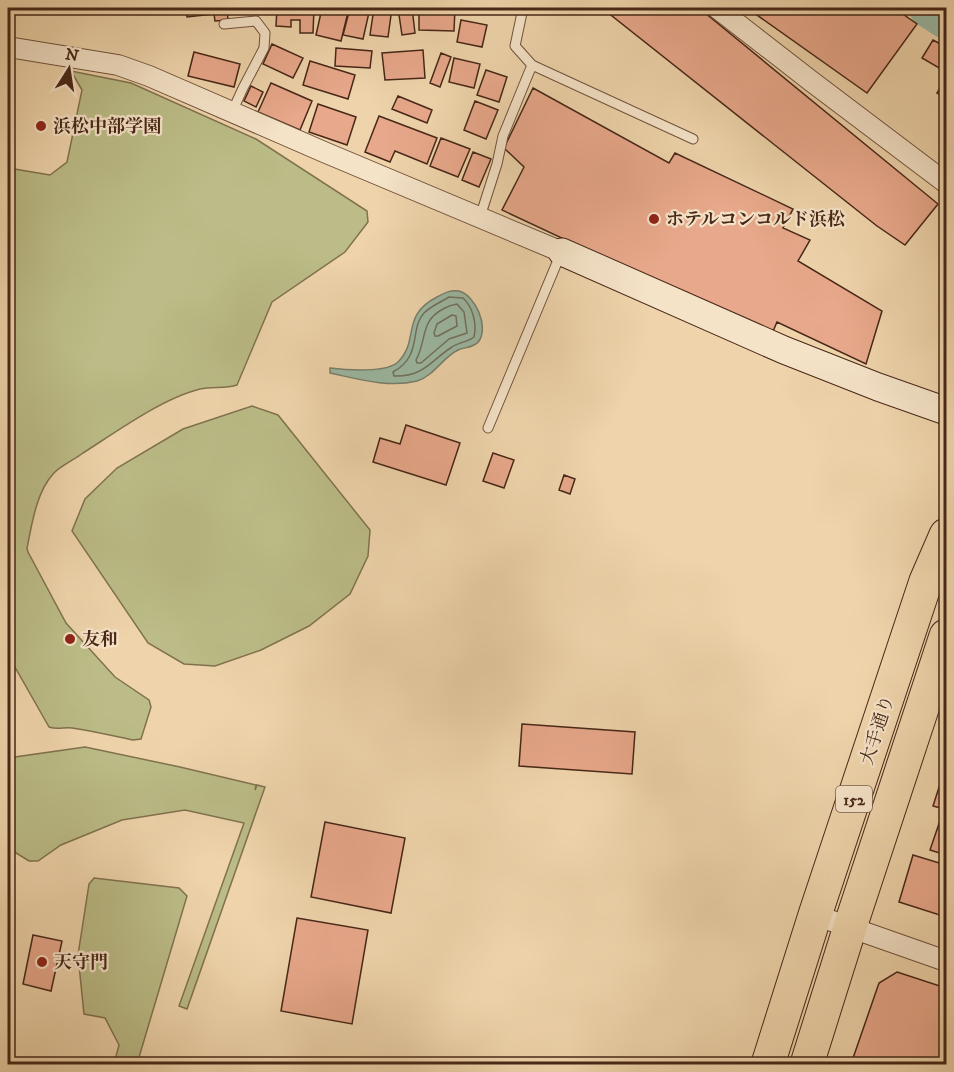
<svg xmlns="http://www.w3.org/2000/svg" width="954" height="1072" viewBox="0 0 954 1072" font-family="'IM FELL DW Pica','Noto Serif JP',serif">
<rect width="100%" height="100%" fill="#efd4ab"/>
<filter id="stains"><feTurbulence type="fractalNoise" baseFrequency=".00333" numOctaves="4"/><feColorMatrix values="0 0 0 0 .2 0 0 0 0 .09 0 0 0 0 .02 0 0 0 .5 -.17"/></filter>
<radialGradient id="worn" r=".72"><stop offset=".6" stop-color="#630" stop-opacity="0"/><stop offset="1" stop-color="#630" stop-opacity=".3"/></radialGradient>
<path fill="#bbbc87" stroke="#81724f" stroke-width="1.5" d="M71,71L131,83L256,139L367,211L368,222L345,252L272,302L237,385C225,389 212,386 200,389C163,398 116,432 83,453C74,460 60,466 53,474C36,493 32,524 27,548L28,552L66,623L115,677L149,700L151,707L141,739L133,740C113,736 93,731 72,728C64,727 57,730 49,727L12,662L8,668V168L50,175L67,162L82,90Z
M252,406L278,415L370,530L368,556L350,594L309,626L261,650L215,666L184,664L148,643L72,531L85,499L117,468L183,429Z
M85,747L180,767L256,785L255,790L257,785L265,787L187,1009L179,1006L244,823L185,810L122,820L61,845L38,861H29L8,848V758Z
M94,878L179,888L187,896L137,1064H114L119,1045L105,1018L84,1014L78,955L89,884Z"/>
<path fill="#9bb9a4" stroke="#797f6c" stroke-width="1.5" d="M459,291C475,295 489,326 479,341C474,348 465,347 458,350C443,357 434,376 417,381C388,388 358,379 330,373V368C346,370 387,373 398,362C420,340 400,316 437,297C444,293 450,290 459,291Z"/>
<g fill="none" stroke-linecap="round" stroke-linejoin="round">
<path stroke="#71705e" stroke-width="1.5" d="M449,297L463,298C473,307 477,324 474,337C468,342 459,342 452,347C430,361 424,377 394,376L393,372C423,356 409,329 424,313C431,306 441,302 449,297Z
M457,304L464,312L467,333L449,339L421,363H417L416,360C427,340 420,321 443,309C448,306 451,305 457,304Z
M452,315L456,316L457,326L438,336H435L434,333L437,324Z"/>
<path stroke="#9bb9a4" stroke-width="40" d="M929,8L946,19"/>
</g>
<path fill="#e8a88b" stroke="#472717" stroke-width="1.5" d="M186,8H227L228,20L215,21L214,14L187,17Z
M277,8H314L313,33H300V20H291V27L276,26Z
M322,8L348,12L341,41L316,35Z
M350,8H370L363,39L343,35Z
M374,8H392L388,37L370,35Z
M398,8H412L415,33L402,35Z
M419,8H455L454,31L419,30Z
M602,8H699L938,204L905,245L877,226Z
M747,8H894L917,24L867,93Z
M461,20L487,25L482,47L457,42Z
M933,40L946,47V72L922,58Z
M272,44L303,58L293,78L263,64Z
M336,48L372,51L370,68L335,66Z
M423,50L425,78L385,80L382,53Z
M194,52L240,64L234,87L188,76Z
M441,53L451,57L440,87L430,83Z
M454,58L480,64L474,88L449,82Z
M310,61L355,75L348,99L303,85Z
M486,70L507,77L499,102L477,95Z
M946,78V99L937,93Z
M271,83L312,101L300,130L258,112Z
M251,86L263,92L256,107L244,101Z
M533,88L669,163L675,153L793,209L783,228L810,240L798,261L882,311L866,364L777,322L771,336L502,210L524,167L504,148Z
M398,96L432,110L427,123L392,109Z
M475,101L498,110L486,139L464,130Z
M318,104L356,117L347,145L309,132Z
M379,116L437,138L427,164L395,151L390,162L365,152Z
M441,138L470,149L458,177L430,166Z
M473,152L491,159L479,187L462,180Z
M406,425L460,443L446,485L373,462L380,438L400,444Z
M493,453L514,460L504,488L483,481Z
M564,475L575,479L570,494L559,490Z
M522,724L635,732L632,774L519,766Z
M942,778L946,780V855L930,850L944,809L933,806Z
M325,822L405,838L391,913L311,897Z
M913,855L946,865V917L899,902Z
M297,918L368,930L352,1024L281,1011Z
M33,935L62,941L51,991L23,984Z
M897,972L946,988V1064H851L879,983Z"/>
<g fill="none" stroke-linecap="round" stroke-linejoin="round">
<g stroke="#71523c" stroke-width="11">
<path id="lane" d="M224,24L256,21L265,33L264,48L243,88L232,112
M532,65L693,139
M480,217L497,164L503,136L532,65L515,46L523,8
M488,428L561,253"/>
</g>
<g stroke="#71523c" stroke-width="22">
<path id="street" d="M717,8L811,81L946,183
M8,47L118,65L149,76L324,152L562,252
M815,915L946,961"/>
</g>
<g stroke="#472717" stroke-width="29">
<path id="secondary" d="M562,252L784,350L878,387L946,411"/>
</g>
<g stroke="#472717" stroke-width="35">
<path id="highway" d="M768,1064L815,915L926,581L946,535
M807,1064L850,927L946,636"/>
</g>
<use href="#lane" stroke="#f5e3c8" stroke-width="9"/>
<use href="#street" stroke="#f5e3c8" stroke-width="20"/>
<use href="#secondary" stroke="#f5e3c8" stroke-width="27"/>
<use href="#highway" stroke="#efd4ab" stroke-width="33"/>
</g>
<g fill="#8f2418" stroke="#f5e3c8" stroke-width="2">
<circle cx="41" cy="126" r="6"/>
<circle cx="654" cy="219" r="6"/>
<circle cx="70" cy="639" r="6"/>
<circle cx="42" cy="962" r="6"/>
</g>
<g text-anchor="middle" stroke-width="4.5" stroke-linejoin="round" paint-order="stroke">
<rect fill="#f5e3c8" stroke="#7b5f4c" stroke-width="1.5" x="836" y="786" width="36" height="26" rx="4.5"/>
<g font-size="16" font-weight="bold" fill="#472717">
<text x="854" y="805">152</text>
</g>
<g font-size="18" font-weight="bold" fill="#472717" stroke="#f5e3c8" text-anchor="start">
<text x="53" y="132">浜松中部学園</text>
<text x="666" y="225">ホテルコンコルド浜松</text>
<text x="82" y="645">友和</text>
<text x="54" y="968">天守門</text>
</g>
<g font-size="18" fill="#472717" stroke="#f5e3c8">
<text transform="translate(877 730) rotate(-72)" y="6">大手通り</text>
</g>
</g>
<rect width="954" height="1072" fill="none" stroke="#efd4ab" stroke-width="30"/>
<rect x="9" y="9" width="936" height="1054" fill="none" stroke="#472717" stroke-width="3"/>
<rect x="15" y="15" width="924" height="1042" fill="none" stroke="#472717" stroke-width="1.5"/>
<g transform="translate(69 69) rotate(12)" stroke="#f5e3c8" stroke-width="4.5" paint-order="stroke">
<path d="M0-4.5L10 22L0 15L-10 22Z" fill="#472717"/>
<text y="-9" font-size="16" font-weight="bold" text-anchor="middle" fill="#472717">N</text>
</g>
<rect width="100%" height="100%" filter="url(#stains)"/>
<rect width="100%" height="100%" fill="url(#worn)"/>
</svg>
